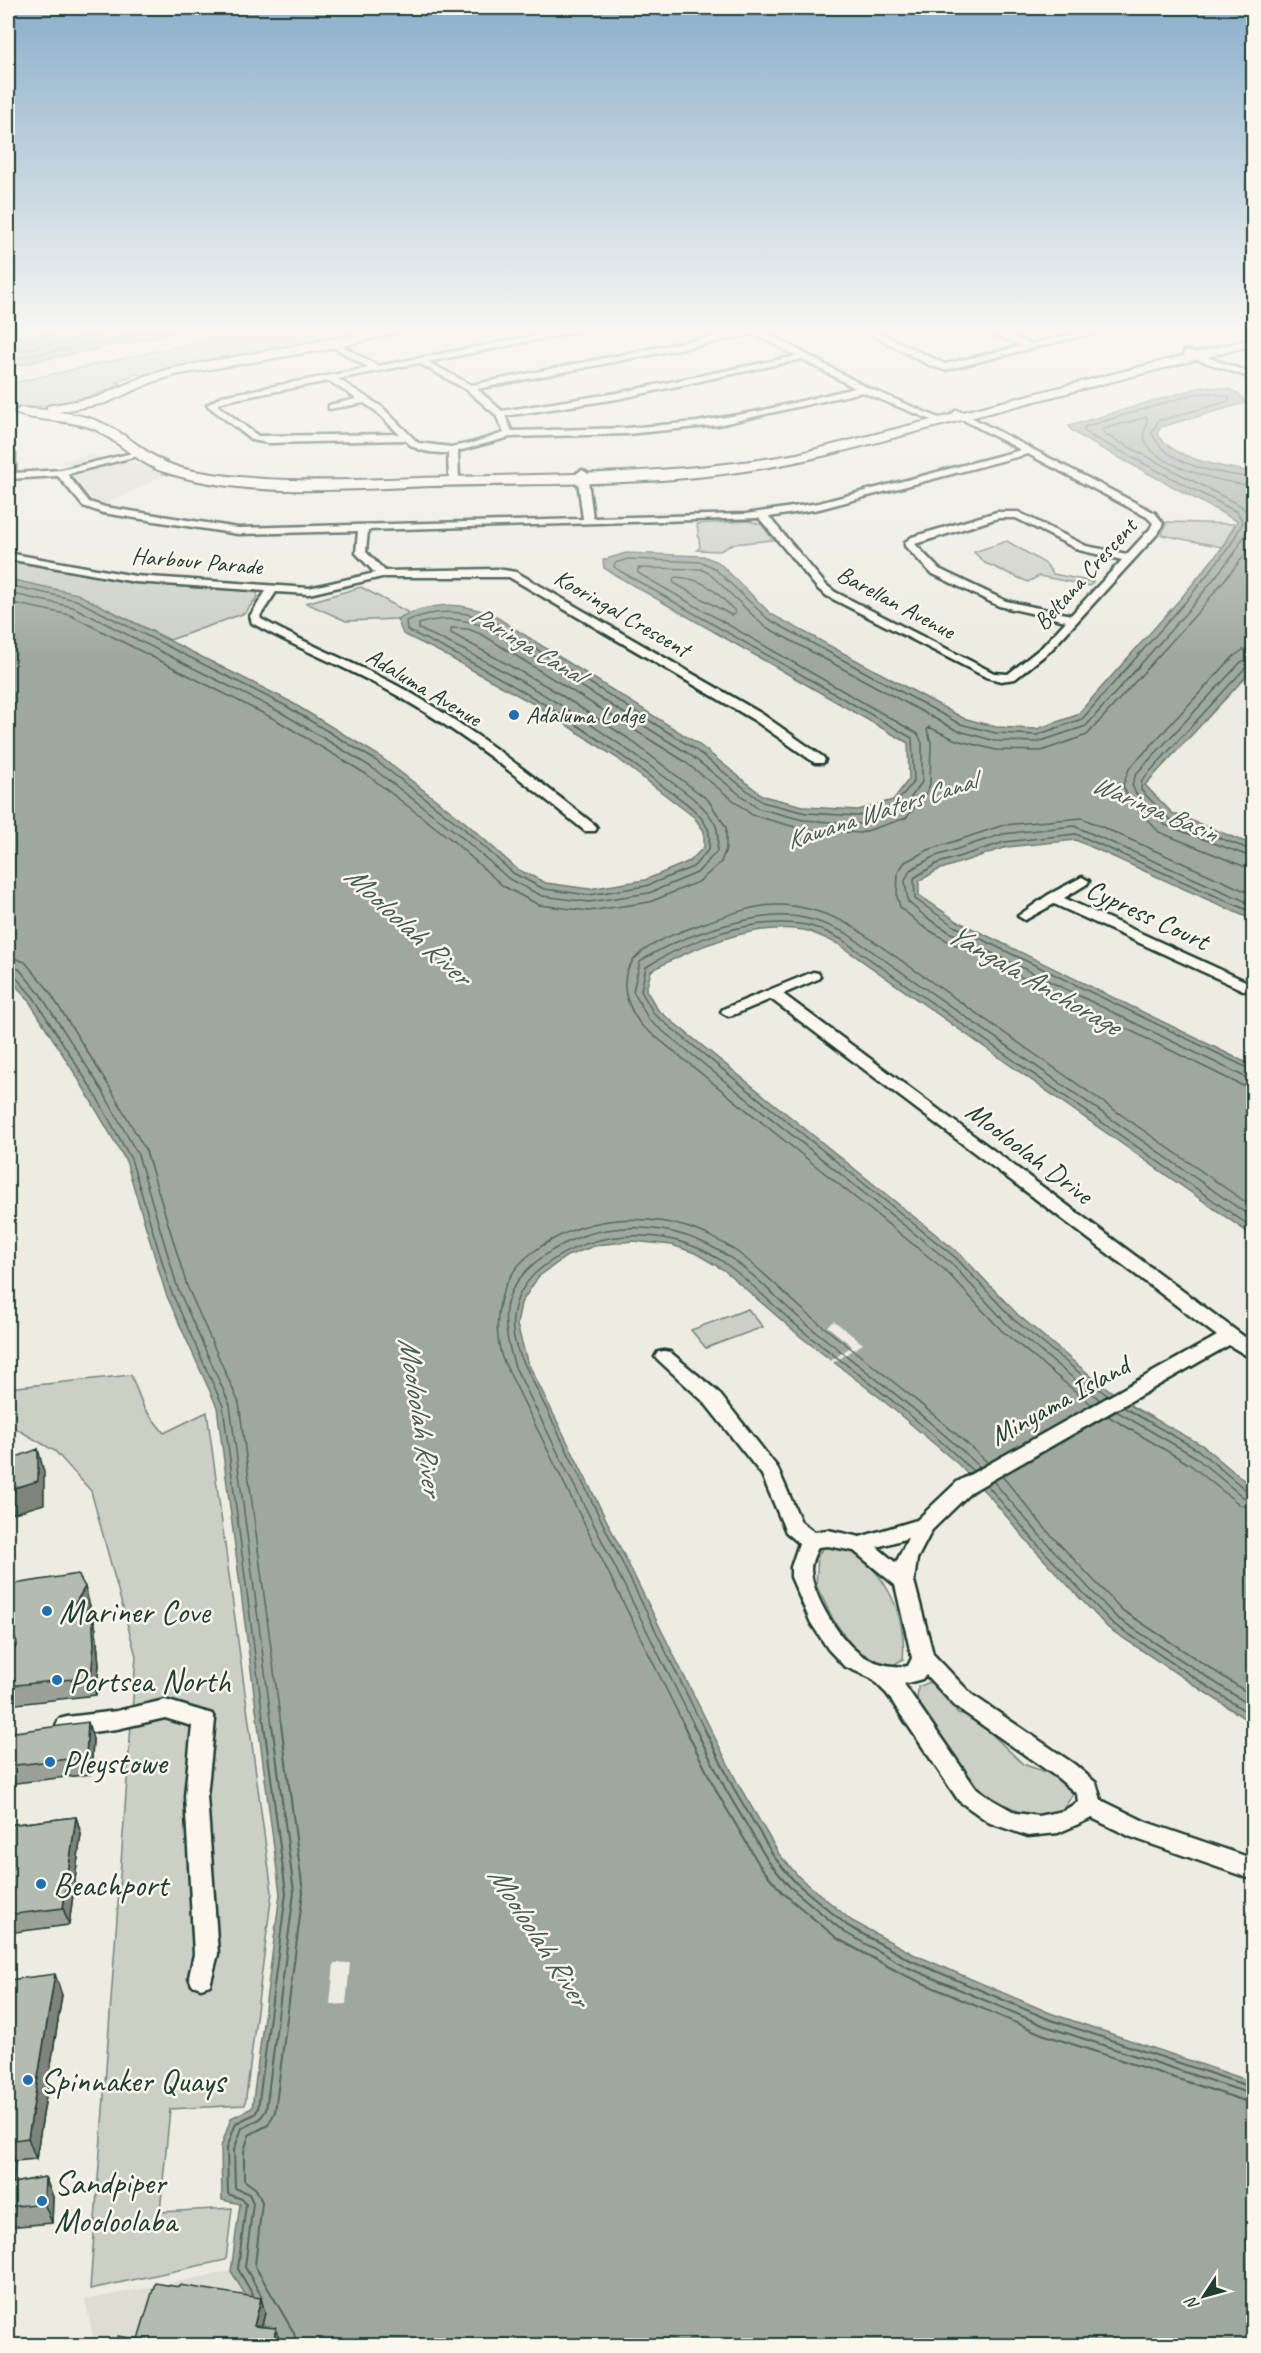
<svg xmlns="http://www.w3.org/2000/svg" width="1261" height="2353" viewBox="0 0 1261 2353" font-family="Caveat,sans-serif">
<rect width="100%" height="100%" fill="#eeece1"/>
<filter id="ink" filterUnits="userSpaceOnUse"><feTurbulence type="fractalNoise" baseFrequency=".0167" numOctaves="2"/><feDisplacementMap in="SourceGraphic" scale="12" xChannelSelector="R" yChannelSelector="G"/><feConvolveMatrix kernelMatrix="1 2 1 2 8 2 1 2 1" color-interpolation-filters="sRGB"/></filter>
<g filter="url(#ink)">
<path fill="#ddddd2" d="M92,454L105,460L137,463L167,474L105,504L93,499L60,461Z
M231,2271L276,2345H95L85,2300Z"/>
<path fill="#cbcfc4" stroke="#75867c" stroke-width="1.5" d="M256,329H389L147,376L135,374L116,382L122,384C84,402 49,407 8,408V384Z
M749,521L762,525L773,540L733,544L720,551L697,550L700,547L697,524Z
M1167,522L1235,524L1222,547L1162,535Z
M1007,541L1046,564L1053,574L1093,582L1090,586L1039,576L1028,582L985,563L974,552Z
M8,561L131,583L250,591L257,593L258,596L245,613L170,640L77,594L8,579Z
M361,587L409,613L397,619L346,621L306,603Z
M748,1309L763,1327L706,1348L691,1330Z
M131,1375L144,1408L164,1433L207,1412L272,1892L245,2105L170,2109L160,2212L232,2208L226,2260L90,2289L136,1656L91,1491L55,1451L8,1424V1388Z
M834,1545C880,1557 908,1613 903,1659L892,1666L871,1661L851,1644L834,1621L816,1585L818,1555L823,1548Z
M932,1681L946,1692L950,1704L958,1713L974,1717L1023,1764L1059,1777L1073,1794L1061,1813L1031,1818L980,1792L963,1771L917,1700L918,1687Z"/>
<path fill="#9fa89f" stroke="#6c7d74" stroke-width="1.5" d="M8,329H197L8,367Z
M1201,387C1215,387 1241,387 1245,403L1161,427L1157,433C1171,459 1226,468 1253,472L1254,668L1145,785L1172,813L1253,845V920L1076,840L1007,847L938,870L919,881V895L957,921L1253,1066V1236L838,944C828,940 816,933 804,930C756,922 693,947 651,971L646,990L658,1010L960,1254L1018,1315L1097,1381L1135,1408L1202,1445L1253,1488V1724L1108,1628L1033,1548L991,1498L958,1464L879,1397L801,1337L724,1270L695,1253L672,1245L633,1241L597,1245L567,1256L538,1277L521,1303L517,1325L527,1361L738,1784L779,1854L799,1877L852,1921L913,1954L1050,2013L1253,2082V2345H276L231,2271L240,2204L222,2200L221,2147L231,2118L252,2108L280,1894L217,1407L166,1294L126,1161L79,1080L29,1001L8,976V579L77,594L289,701L378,755L466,823L517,869L546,883L589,889L645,880L690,861L704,847V831L694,817L617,758L539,707L438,651L403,634L397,619C430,602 459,601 493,615L697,743L763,796L807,807L858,810L893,800L909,779L908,743L617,576L604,568L603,560L626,553L703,556L718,562L771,614L963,718L996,727L1037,729L1077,715L1182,597L1226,543L1237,521L1088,441L1071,430L1069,426Z"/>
<path fill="#eeece1" d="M834,1321L863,1344L831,1364L829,1362L852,1346L827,1326Z
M334,1963H350L346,2004L330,2005Z"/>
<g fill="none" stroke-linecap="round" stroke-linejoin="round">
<path stroke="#52685f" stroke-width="1.5" d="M8,344L79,329
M8,353L127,329
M8,360L166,329
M676,577C706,579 715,591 735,611V614L731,615L674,583L673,579Z
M8,585L76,600L286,706L375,760L462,827L513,873L544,889L589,895L646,886L693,867L709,849C709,842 711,833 707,827C697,808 677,797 660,784C582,724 496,672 407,630L406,621C435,609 461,610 490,620L693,748L762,802L806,813L858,816L894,806L914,781L912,738L620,571L614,567L615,563L628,559L702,562L714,568L768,619L960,724L996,733L1037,735L1082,719L1187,600L1230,546L1243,522L1237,512L1091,436L1084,431V427L1194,394L1212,393L1229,397V401L1158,421L1152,433C1166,467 1222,474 1254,478
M8,593L73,607L282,713L371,767L457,833L509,879L542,896L589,902L649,893L697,873L717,851C718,842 719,832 715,824C704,802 677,787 658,772C583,716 505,667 419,629V624C443,616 464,619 487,627L689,754L757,808L803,820L859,824L901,811L922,782V743L918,734L638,573V568L701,569L710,574L764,626L956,730L995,741L1038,742L1086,726L1193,605L1236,551L1249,527L1250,516L1241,506L1104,434L1103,429L1147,417C1148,423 1144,429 1144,435C1146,467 1230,483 1254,486
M8,602L70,615L278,721L366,774L452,840L503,886L539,905L589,911L650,902L700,881L721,862L726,849V827L708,800L629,739L550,688L451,633V628L468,629L483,635L684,761L752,815L802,829L860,833L906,818L927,792L930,784L931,742L927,730L929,727L956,740L996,750L1041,751L1087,735L1199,611L1244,556L1254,538
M1254,648L1243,650L1234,656L1129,769L1123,785L1129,800L1159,832L1243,866L1254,867
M1254,657L1241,662L1136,774L1132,785L1136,794L1165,825L1254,858
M1254,665L1246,667L1142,780L1141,790L1169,819L1254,851
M1254,895L1082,818L1004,825L928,850L905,862L898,872L897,896L900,907L922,926L946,940L1241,1085L1254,1087
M1254,905L1074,826L1003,834L933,857L910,870L905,881L908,902L927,918L951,933L1245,1077L1254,1078
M1254,913L1076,834L1005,842L936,864L914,878L915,899L954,926L1254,1071
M8,956L25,962L47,988L109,1086L146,1151L187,1286L239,1403L281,1725
M8,966L19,969L40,994L102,1090L138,1155L178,1289L230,1405L272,1725
M8,973L14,975L34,998L95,1094L131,1159L171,1291L223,1406L264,1725
M1108,1396L1013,1319L956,1258L654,1014L641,991L646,967C691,939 752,916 806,925C819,927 830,934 841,939L1254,1229
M1100,1400L1008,1325L951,1263L649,1020L633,991L640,962C671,939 750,913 789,916C809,917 828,925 846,933L1254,1219
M1092,1405L1002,1331L945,1270L641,1025C595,961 655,940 705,923C728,915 752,905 777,905C803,905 829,914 852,926L1254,1208
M1123,1407L1198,1450L1247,1491L1254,1492
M1116,1411L1194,1456L1243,1497L1254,1499
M1108,1416L1189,1464L1240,1505L1254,1508
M1002,1476L1049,1533L1122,1610L1254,1697
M993,1481L1043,1539L1116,1617L1254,1708
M987,1485L1037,1544L1112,1623L1254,1717
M684,1725L502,1358C491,1319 499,1277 533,1252C593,1208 677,1209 737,1252C767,1273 791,1302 820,1324C877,1369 935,1413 988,1463
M694,1725L515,1367C500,1321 498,1290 541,1258C597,1216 675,1219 732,1259C762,1280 786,1309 815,1331C871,1375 928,1418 980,1467
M702,1725L517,1349C506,1317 516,1287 544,1266C597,1225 678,1226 730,1267C758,1288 781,1314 809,1336C865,1379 922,1422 973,1471"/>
<path stroke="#52685f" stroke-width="2" d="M281,1724L303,1892L275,2112L268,2125L249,2135L244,2151V2180L256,2189L262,2202L255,2266L294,2333L297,2346
M683,1724L718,1794L760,1866L783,1893L838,1939L904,1975L1042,2034L1254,2104
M693,1724L726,1790L768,1861L790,1887L844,1932L907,1967L1045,2026L1254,2095
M702,1724L733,1787L774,1857L795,1882L848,1926L910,1960L1048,2019L1254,2088
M253,2295L238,2269L246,2204L242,2199L228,2194L227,2148L236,2123L255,2114L258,2109L286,1893L264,1724
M262,2297L245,2267L253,2203L249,2194L235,2188L234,2150L242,2128L260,2119L266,2110L294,1892L272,1724"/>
<g stroke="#1f3d34" stroke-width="5">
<path id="street" d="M570,329H589L428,362L471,385L749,329H760L866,387L946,421L939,423L862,392L718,425L627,434L510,437L458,451L459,481L454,484L449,481L448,453C432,453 416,452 405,440L268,443L252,440L207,405L222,396L369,368L332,346V342H335L378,366ZM755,334L796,356L617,393L502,411L477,389ZM802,359L855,388L760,411L697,422L627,428L512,431L505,416L617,399ZM419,363L467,390L496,415L504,433L472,443L451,447L418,443L382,407L338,379ZM329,381L357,399L329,405V409L364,403L376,411L399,434L258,436L217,405L225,401Z
M861,329H872L945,364L1022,346L981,329H993L1031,344L1092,329H1108L945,370L929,365Z
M1184,351H1190L1254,374V379L1184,355Z
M957,410L1155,513L1163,523L1159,532L1050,651L1015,679L1001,681L986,677L827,596L818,589L759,518L368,530L366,552L385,571L497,569L516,572L762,714L823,757L825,760L823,763H815L754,720L509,577H382L309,594L276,592L260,616L261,619C309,646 361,665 409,692C475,730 535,778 595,825L597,828L595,831H585C526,783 466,735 400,697C352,669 300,650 252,623L250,616L266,591L135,582L8,559V553L135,576L309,588L375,573L356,553L358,531L238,534L103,513L83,506L58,476L8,479V447L15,454V473L61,470L141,451V455L67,474L89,502L105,507L238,528L583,519L577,473L582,470L587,473L593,518L746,514L819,503L1021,450L954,415L953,413ZM1028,454L1147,517L1153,523L1150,529L1127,554L1086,546L1018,512H997L912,537L905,542V546L931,573L999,606L1066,621L1042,647L1008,674L994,673L835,592L826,585L769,517L819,509ZM998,518H1016L1079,550L1122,560L1071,615L1006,601L939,569L915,544Z
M1254,790V799L1249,798L1247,795Z
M1082,877L1089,881L1087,884L1064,898L1254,985V995L1054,904L1025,920L1018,916L1048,895Z
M813,972L818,973L820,976L818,979L783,994L1254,1344V1360L1229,1345L971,1492L932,1530L917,1559L914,1581L933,1654L971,1694L1074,1764L1096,1783L1101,1800L1146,1822L1254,1859V1880L1131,1837L1092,1818L1058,1833L1028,1836L990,1823L959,1801L887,1694L871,1678L844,1666L828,1649L811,1623L791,1577V1567L799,1543L786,1532L762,1475L704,1402L655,1357L658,1352L664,1351L670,1352L718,1392L777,1467L801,1522L814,1532L828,1530L860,1537L917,1520L957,1482L1217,1336L771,999L733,1015L728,1016L721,1012L723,1009ZM908,1538L896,1563L877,1547ZM828,1546L854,1551L895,1585L912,1658L908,1666C894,1668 876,1664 863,1656C841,1643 811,1595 811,1569C811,1562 815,1554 818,1547ZM926,1675L955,1706L1058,1778L1077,1794L1078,1802L1063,1811L1038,1816L1016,1813L993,1800L975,1787L904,1684L922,1679Z
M165,1700L212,1714L215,1720L207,1796L218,1954L210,1985L201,1988L192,1985L189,1977L194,1954L185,1796L192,1726L165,1718L117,1729L67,1735L59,1733L56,1726L59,1719L67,1717L117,1711Z"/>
</g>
<g stroke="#1f3d34" stroke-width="4">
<path id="secondary" d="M386,329H410L335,348L175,375L153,382L106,403L58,412C76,414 94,418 110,427C143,445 152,463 194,471C279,486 366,479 452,477C568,474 682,474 797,454L1254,338V345C1152,371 1051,397 950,423C886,439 822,459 757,469C650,487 540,483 432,486C344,489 249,499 164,472C137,463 119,441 94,429C72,419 26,421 14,412L20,408L47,410V406L98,397L145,376L173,368Z"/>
</g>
<use href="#street" fill="#fbf7ec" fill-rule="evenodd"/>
<use href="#secondary" fill="#fbf7ec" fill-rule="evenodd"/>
</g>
<path fill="#9ba197" stroke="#1f3d34" stroke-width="1.5" d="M8,1585L90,1606L86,1612L92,1611L96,1630L99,1665L96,1695L8,1705V1670L15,1648L8,1635Z
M8,1733L93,1739L91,1774L8,1784Z
M76,1817L81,1834L69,1925L8,1933V1825Z
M8,1980L62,1995L36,2159L15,2161L13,2183L45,2177L53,2197L52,2223L8,2227Z"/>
<path fill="#7e837b" stroke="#1f3d34" stroke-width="1.5" d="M38,1449L44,1472V1504L8,1515V1490Z
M85,1587L90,1606L73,1633L68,1615Z
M92,1611L96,1630L99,1665L96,1695L91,1677Z
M88,1722L93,1739L91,1774L86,1757Z
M76,1817L81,1834L69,1925L63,1908Z
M55,1974L62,1995L36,2159L28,2138Z
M8,2142L15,2161L11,2205L8,2196Z
M45,2177L53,2197L52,2223L44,2203Z
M261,2298L265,2313L258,2342L254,2326Z
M276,2328L280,2343V2346H273Z"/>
<path fill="#b4bbb0" stroke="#1f3d34" stroke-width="1.5" d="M38,1449V1481L8,1490V1460Z
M78,1574L85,1587L68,1615L92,1611L94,1646L91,1677L8,1686V1670L17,1642L8,1626V1585Z
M88,1722L86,1757L8,1766V1733Z
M76,1817L63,1908L8,1915V1825Z
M55,1974L28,2138L8,2141V1980Z
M45,2177L44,2203L8,2207V2184Z
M155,2283L179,2287L180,2285L261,2298L254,2326L276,2328L273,2346H115L118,2336L138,2339Z"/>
</g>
<linearGradient id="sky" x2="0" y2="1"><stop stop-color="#8bafcb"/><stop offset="0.5" stop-color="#f7f6f2"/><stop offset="1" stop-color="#f7f6f2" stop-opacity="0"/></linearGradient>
<rect width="1261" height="659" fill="url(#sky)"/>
<g fill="#1f6fb2" stroke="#fbf7ec" stroke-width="2">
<circle cx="514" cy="715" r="6"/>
<circle cx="47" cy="1611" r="6"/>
<circle cx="57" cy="1680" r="6"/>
<circle cx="50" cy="1762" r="6"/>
<circle cx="41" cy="1884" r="6"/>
<circle cx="28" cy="2080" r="6"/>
<circle cx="42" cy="2201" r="6"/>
</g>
<g text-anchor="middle" stroke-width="5" stroke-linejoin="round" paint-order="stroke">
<g font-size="24" fill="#1f3d34" stroke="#fbf7ec">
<text transform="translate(197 561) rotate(5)" y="8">Harbour Parade</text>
<text transform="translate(1085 574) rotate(-48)" y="8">Beltana Crescent</text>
<text transform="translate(896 602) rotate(28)" y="8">Barellan Avenue</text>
<text transform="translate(622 613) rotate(30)" y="8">Kooringal Crescent</text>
<text transform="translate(424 687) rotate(31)" y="8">Adaluma Avenue</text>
</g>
<g font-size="24" fill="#1f3d34" stroke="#fbf7ec" text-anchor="start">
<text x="526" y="723">Adaluma Lodge</text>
</g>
<g font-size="26" font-style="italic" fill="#455d54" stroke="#fbf7ec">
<text transform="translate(528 644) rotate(31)" y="9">Paringa Canal</text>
<text transform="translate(1155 808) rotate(23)" y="9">Waringa Basin</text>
<text transform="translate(881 810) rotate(-18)" y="9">Kawana Waters Canal</text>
</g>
<g font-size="28" fill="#1f3d34" stroke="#fbf7ec">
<text transform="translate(1148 914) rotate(25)" y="10">Cypress Court</text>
<text transform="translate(1030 1152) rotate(37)" y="10">Mooloolah Drive</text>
<text transform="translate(1059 1400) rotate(-29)" y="10">Minyama Island</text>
</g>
<g font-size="30" font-style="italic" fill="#455d54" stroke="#fbf7ec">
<text transform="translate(408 925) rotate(43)" y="10">Mooloolah River</text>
<text transform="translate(1034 979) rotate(30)" y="10">Yangala Anchorage</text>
<text transform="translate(421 1416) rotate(81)" y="10">Mooloolah River</text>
<text transform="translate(539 1936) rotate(57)" y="10">Mooloolah River</text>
</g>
<g font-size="33" fill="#1f3d34" stroke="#fbf7ec" text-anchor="start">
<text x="59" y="1623">Mariner Cove</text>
<text x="69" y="1692">Portsea North</text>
<text x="62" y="1774">Pleystowe</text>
<text x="53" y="1896">Beachport</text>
<text x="40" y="2092">Spinnaker Quays</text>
<text x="54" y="2194">Sandpiper<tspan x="54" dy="38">Mooloolaba</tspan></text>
</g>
</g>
<rect width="1261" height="2353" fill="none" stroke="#fbf7ec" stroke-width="30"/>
<rect x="15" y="15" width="1231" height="2323" fill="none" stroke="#1f3d34" stroke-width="2" filter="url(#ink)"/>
<g transform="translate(1204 2296) rotate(234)" stroke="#fbf7ec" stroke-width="4.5" paint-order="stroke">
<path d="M0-4.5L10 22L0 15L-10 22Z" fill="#1f3d34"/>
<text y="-9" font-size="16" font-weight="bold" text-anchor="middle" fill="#1f3d34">N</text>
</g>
</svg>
